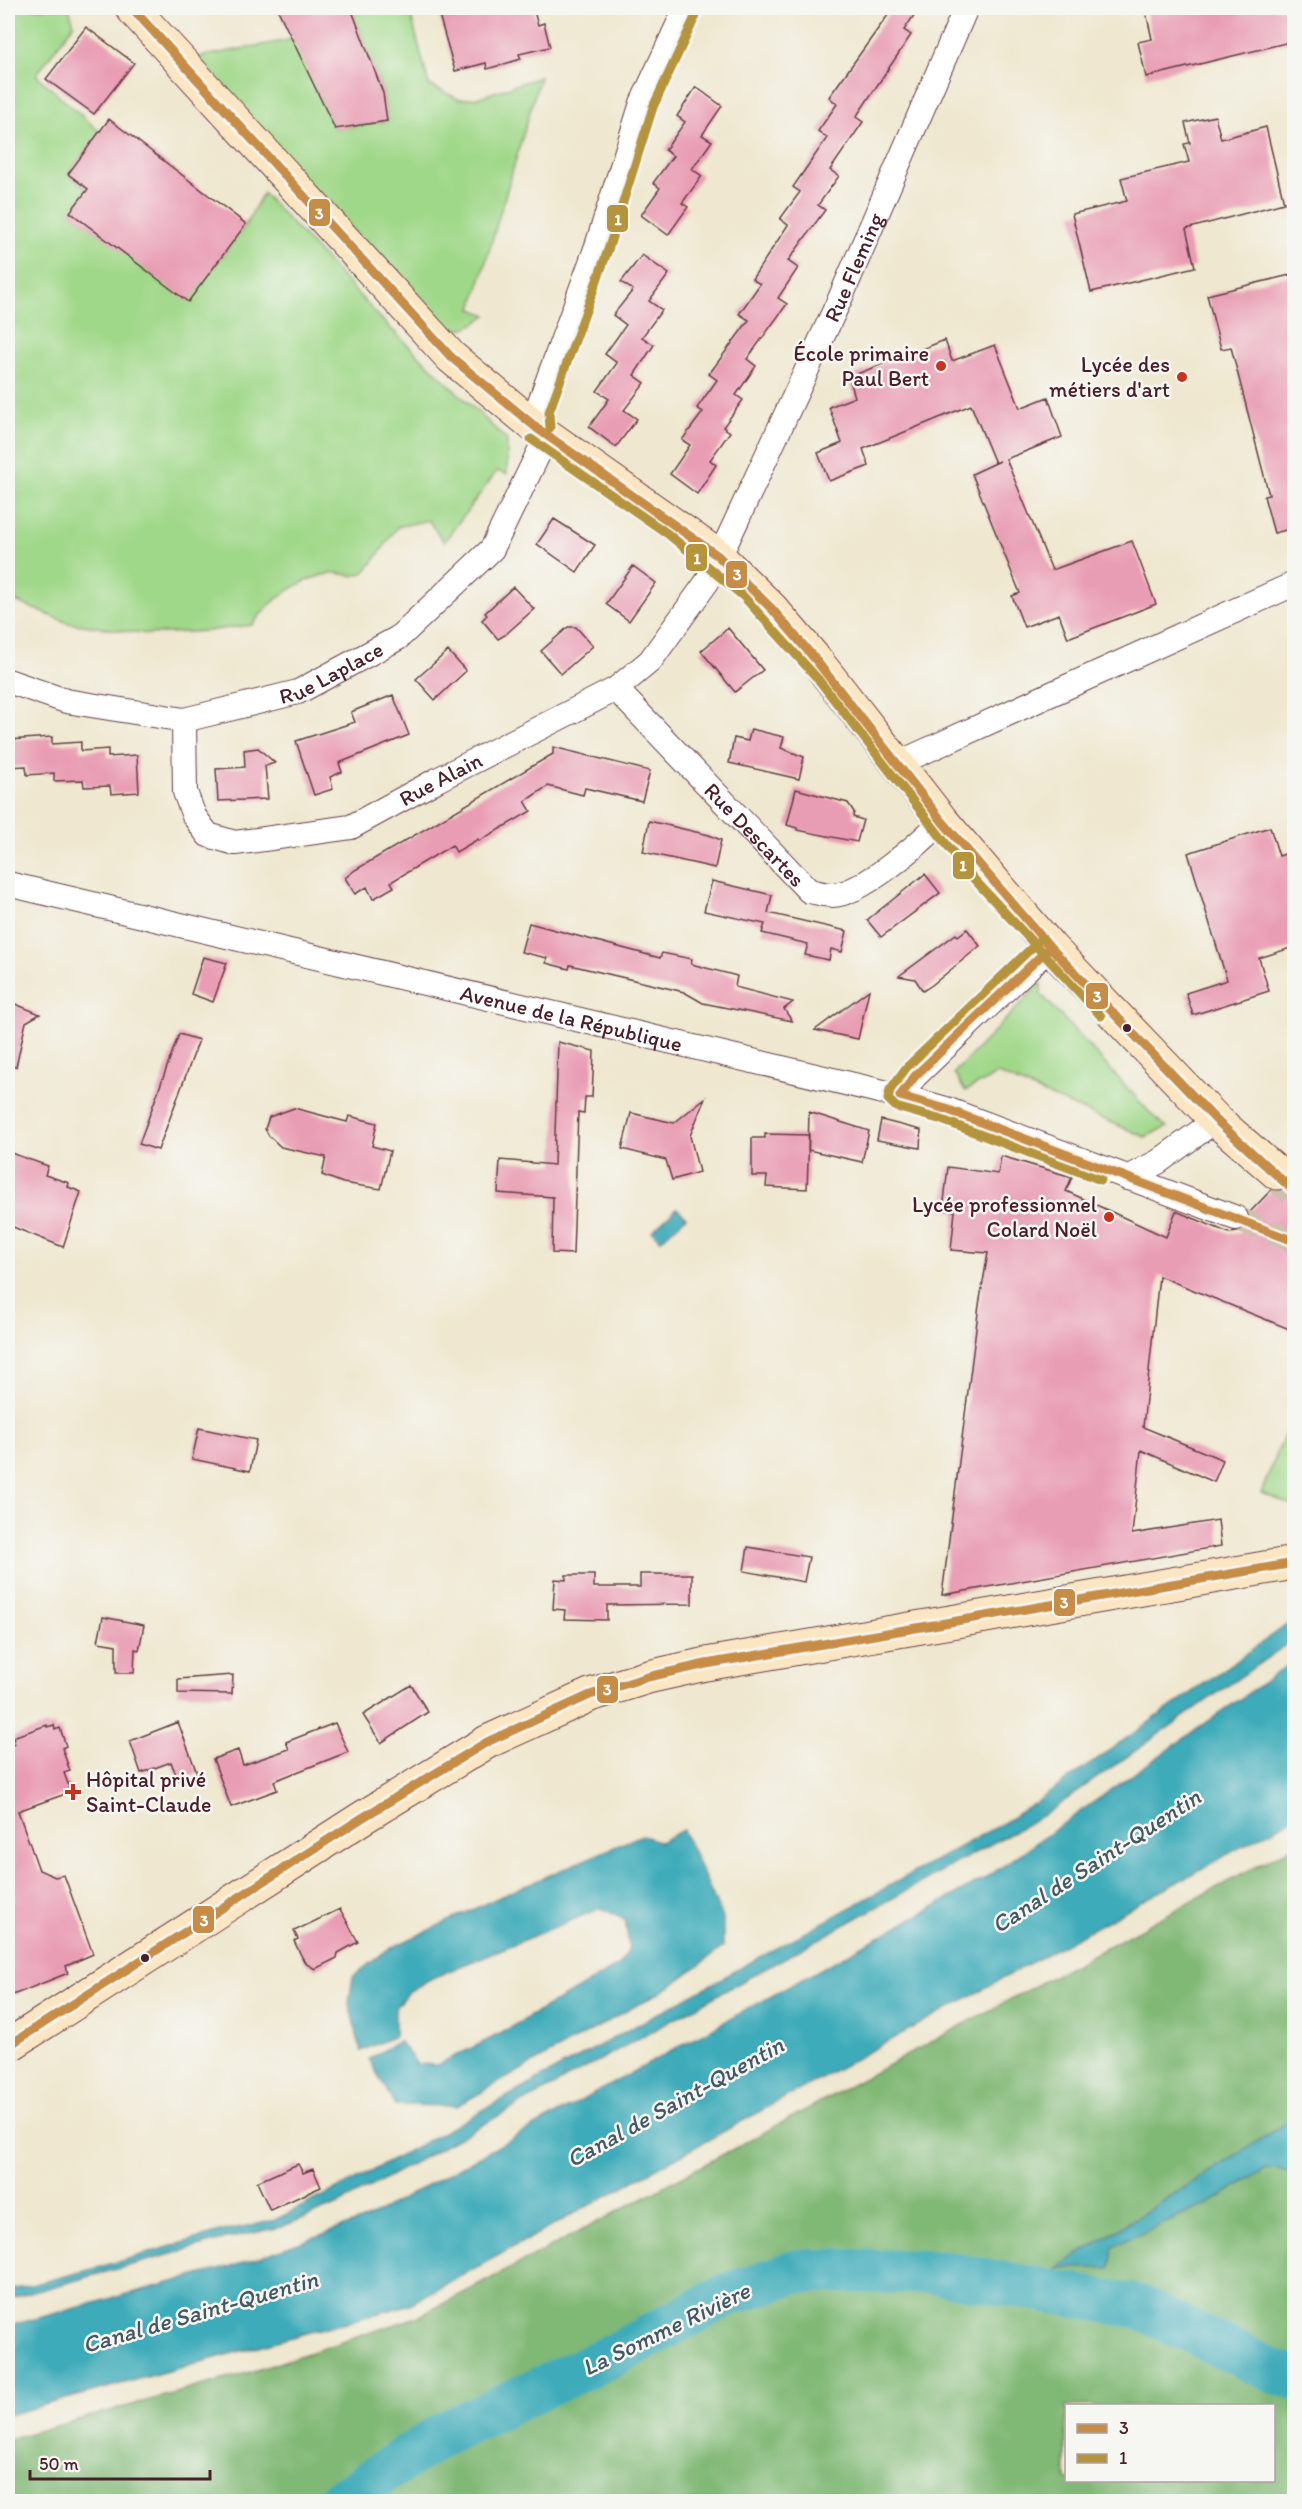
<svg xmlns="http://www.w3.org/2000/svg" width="1302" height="2509" viewBox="0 0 1302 2509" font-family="Itim,sans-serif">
<rect width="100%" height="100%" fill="#f6f6f2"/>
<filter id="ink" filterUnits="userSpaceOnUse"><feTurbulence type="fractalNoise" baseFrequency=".0167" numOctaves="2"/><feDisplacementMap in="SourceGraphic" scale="12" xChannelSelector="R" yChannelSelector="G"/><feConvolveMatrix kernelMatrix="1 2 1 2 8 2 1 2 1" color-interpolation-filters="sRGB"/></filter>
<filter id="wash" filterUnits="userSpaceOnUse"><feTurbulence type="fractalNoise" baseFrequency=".008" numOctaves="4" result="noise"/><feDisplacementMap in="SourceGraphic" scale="24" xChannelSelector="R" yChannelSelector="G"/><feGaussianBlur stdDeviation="1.35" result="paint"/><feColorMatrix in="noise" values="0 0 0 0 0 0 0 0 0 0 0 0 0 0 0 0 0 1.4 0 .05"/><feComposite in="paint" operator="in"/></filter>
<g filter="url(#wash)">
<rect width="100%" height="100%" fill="#efe7cf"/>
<path fill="#a0d889" stroke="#757c5a" stroke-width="1.5" d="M15,8H69L74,24L36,75L100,132L68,174L88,189L71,212L188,301L246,224L263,193L386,324L507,440V474L497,471L444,542L428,520L397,527C391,536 370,568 364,572C353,580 344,572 333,573C300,578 271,599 252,625L207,631L148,634L68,623L8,598V32L14,19Z
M351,8H409L429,85L459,99L477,98L540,77L472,309L487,315C468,329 463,332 440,326L193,58L294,39L335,129L387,121L383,93Z
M1041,983V994L1153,1116L1167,1127L1145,1137L998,1074L965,1091L954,1073Z
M1294,1411V1506L1261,1493Z"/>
<path fill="#80b875" stroke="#656c50" stroke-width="1.5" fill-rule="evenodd" d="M1294,1846V2501L8,2502V2439L248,2373L420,2316L596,2223ZM1066,2406H1274V2480H1066Z"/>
<path fill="#3cabb9" stroke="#436572" stroke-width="1.5" d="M677,1208L686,1217L661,1240L652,1231Z
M1294,1620V1639L1047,1813L339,2204L281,2227L226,2239L8,2299V2291L100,2267L227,2230L273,2221L369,2173L1005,1822L1035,1803Z
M1294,1661V1818L408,2305L8,2415V2326L237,2265L366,2219L986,1878Z
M683,1830L723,1918V1947L669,1987L457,2106L395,2105L369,2059L399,2041L417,2064L437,2065L492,2038L620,1965L629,1947L625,1920L601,1908L432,1978L408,1992L395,2008V2036L361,2051L349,2003L353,1977L387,1950L508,1893L642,1835L660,1842Z
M1294,2118V2172L1265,2169L1210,2203L1113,2246L1110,2268H1057Z"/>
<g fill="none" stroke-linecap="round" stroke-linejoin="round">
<path stroke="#3cabb9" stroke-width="44" d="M338,2502L444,2433L615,2354L729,2294L798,2271L937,2272L1140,2307L1272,2371L1294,2378"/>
</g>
<g id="blocks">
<path fill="#e99db4" d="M277,8H351L383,93L387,121L335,129Z
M437,8H533L538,25L544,23L550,47L519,54L521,59L487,69L486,63L455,71Z
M893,8H919L904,30L911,35L856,117L863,122L830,170L839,176L818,205L825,210L788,261L798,268L778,298L787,304L747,359L756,366L736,395L743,400L723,427L730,432L710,460L716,465L697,494L670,474L690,445L682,440L703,412L697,408L717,380L709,374L749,320L739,314L760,284L752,279L788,225L780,219L800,192L793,187L827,138L818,131L837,104L829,97Z
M1145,8H1294V41L1146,77L1138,42L1152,39Z
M86,27L134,63L94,114L46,79Z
M696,87L722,106L702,135L712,141L692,169L702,176L682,203L688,207L668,235L641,215L660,188L653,183L673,156L665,150L685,122L677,116Z
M1215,116L1221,139L1266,127L1284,203L1186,229L1195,267L1091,292L1072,214L1127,201L1121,178L1189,162L1184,144L1190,143L1185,123Z
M109,119L246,224L188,302L70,212L88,189L68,174Z
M642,255L669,274L649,301L662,310L642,337L654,345L634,375L645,383L624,410L637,419L616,447L589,427L609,399L597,391L617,363L605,354L626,325L613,315L633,290L621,282Z
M1294,274V528L1274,533L1264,496L1269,495L1231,347L1221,349L1207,295Z
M945,340L952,361L995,345L1020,408L1048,397L1062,437L1006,459L1052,570L1132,541L1156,604L1068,638L1059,614L1024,627L1012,596L1020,593L972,474L1000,461L995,463L971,405L863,449L869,466L829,481L818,453L842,443L829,407L855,397L849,377Z
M554,519L595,545L577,572L537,544Z
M633,566L656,583L629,621L606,604Z
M513,587L534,609L505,635L498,639L482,620L487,615L485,613Z
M568,627H576L593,646L561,674L541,651Z
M728,628L763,670L735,692L701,651Z
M448,651L466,671L435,700L416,679Z
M393,695L409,735L339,763L342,772L330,777L333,789L314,795L296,741L355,722L351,712Z
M751,729L784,737L781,748L804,757L799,779L729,763L734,738L748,741Z
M52,737V744L81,742V751L108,749V757L137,755L139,792L111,794L110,786L84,787L83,780L54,781V773L27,775L26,766L8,767V740Z
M553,747L650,771L642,801L585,788L583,795L548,786L525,801L531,811L479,841L478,839L456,852L452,845L391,882L394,887L373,899L367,887L355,894L345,878L355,870L553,754Z
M258,748L275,763L265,766L268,799L218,801L216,769L245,767L244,750Z
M796,789L848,803L854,812L853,817L863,820L857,842L797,830V828L787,825Z
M649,821L709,835L721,840L715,868L643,852Z
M1270,827L1279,856L1294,851V947L1259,958L1269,991L1193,1015L1186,993L1227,980L1188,853Z
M925,874L940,893L881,937L867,920Z
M712,881L772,895L768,913L847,931L842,952L831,949L829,960L805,955L808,944L762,933L765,924L704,911Z
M529,923L660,958L662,953L692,959L691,964L737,976L735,987L793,1002L784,1009L792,1021L703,1003L684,992L570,965L569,969L546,963L547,958L521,952Z
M967,929L980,946L932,985L923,991L915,979L899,976L956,934L958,936Z
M203,957L227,963L213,1002L191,994Z
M869,990L858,1039L815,1030Z
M8,1001L40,1014L26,1022L16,1067L8,1066Z
M179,1034L199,1040L158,1150L139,1144Z
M558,1042L594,1051L592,1097H585L584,1113L578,1112L573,1254L552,1253L553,1197L498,1193L500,1160L554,1165Z
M705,1098L690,1136L699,1172L672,1180L666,1160L622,1149L631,1113L674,1123Z
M294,1108L347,1122L349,1116L377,1123L372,1146L390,1151L381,1189L343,1183L322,1175L326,1157L281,1147L269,1136L265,1129L269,1117Z
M809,1112L869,1131L862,1162L808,1150Z
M881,1120L921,1130L920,1148L877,1140Z
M765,1134L809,1135L807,1189L766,1187L767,1176H752V1138H765Z
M8,1152L48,1166L45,1175L69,1183L68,1187L81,1192L63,1247L8,1225Z
M1001,1156L1072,1177L1066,1191L1166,1237L1176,1211L1229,1233L1239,1232L1249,1224V1213L1271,1190H1284L1291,1186L1294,1179V1331L1159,1276L1143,1427L1223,1460L1214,1482L1141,1450L1132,1534L1218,1520L1221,1546L942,1595L979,1305L988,1253L951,1250L955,1211L943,1210L948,1167L998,1174Z
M199,1428L256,1440L250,1471L192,1459Z
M748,1547L809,1557L804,1582L744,1571Z
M640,1574H692V1604L607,1605V1620L564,1619L565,1610L553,1609L555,1579L566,1580V1575H594V1587H640Z
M103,1617L144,1625L139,1650L135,1649L134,1673H116V1645L98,1642Z
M233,1675L232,1694L178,1693V1679Z
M411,1685L428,1712L381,1743L363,1715Z
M178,1722L197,1773L178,1780L171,1762L141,1773L130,1741Z
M335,1723L348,1752L274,1781L277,1790L231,1807L213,1759L238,1750L243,1765L289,1749L286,1742Z
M47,1725V1727L54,1725L55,1730L60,1728L66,1746L62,1748L70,1771L64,1773L71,1792L18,1811L39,1870L55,1877L64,1875L93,1954L66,1966L68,1973L8,1997V1746L15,1744L13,1737Z
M340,1909L358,1942L338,1953L337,1958L315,1969L305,1963L294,1941L298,1939L294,1931Z
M298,2164L303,2173L313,2169L321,2187L270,2210L257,2182Z"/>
</g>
</g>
<g filter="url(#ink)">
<use href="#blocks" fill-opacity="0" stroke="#633d44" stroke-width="1.5"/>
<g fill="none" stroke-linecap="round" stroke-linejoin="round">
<path stroke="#cebfae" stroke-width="24" stroke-dasharray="24 12" stroke-linecap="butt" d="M1236,1218L1294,1241"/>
<path stroke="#cebfae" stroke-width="33" stroke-dasharray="33 16" stroke-linecap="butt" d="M1277,1173L1294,1191"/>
<g stroke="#633d44" stroke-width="26">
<g id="street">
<path id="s1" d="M8,681L66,701L184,720L298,692L398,638L492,549L542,446L537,410L597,246L642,103L686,8"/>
<path id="s2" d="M616,689L809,891C816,892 824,895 832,895C862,895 921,842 942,821"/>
<path id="s3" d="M184,720L185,792L194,816L208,835L235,843L351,827L437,780L616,689L650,661L707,582L718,556L727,541L839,301L966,8"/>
<path d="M905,771L910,758L1294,584"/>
<path id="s4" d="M8,884L900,1096L946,1109L1236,1218"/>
<path d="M900,1096L915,1076L1050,947"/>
<path d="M1127,1178L1158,1162L1216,1120"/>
</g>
</g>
<g stroke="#633d44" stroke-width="35">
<path id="secondary" d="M132,8L451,357L538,429L718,556L772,609L815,659L942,821L1050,947L1216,1120L1277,1173
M8,2046L362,1818L487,1742L590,1695L648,1677L706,1664L1294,1563"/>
</g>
<use href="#street" stroke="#fff" stroke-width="24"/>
<use href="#secondary" stroke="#fbe6c4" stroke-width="33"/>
<g stroke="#f6f6f2" stroke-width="14">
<path id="bus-1" d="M132,8L451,357L538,429L718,556L772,609L815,659L942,821L1050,947L1216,1120L1294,1191
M1050,947L915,1076L900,1096L946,1109L1294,1241
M8,2046L362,1818L487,1742L590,1695L648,1677L706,1664L1294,1563"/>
</g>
<g stroke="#f6f6f2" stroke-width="14">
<path id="bus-2" d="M550,428L549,412L608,250L653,107L697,13
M531,439L668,534L744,597L818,679L972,877L1101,1016
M1042,938L906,1068L890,1090L888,1099L896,1107L942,1120L1101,1180"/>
</g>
<use href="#bus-1" stroke="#c78c45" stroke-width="9"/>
<use href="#bus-2" stroke="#b6943c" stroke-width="9"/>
</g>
</g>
<g fill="#c8321e" stroke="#f6f6f2" stroke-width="2">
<circle cx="941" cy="366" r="6"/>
<circle cx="1182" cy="377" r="6"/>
<circle cx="1109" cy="1217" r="6"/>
<path d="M70 1783h6v6h6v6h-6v6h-6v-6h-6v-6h6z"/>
</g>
<g fill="#4a1f2b" stroke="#f6f6f2" stroke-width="2">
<circle cx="1127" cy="1028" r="5"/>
<circle cx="145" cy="1958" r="5"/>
</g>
<g text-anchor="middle" stroke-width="5" stroke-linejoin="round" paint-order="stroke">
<g font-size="22" fill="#4a1f2b" stroke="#f6f6f2">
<text dy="8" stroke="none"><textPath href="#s3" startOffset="1054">Rue Fleming</textPath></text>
<text dy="8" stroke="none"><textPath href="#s1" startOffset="336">Rue Laplace</textPath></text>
<text dy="8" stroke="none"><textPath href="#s3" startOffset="368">Rue Alain</textPath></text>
<text dy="8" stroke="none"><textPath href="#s2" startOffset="201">Rue Descartes</textPath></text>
<text dy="8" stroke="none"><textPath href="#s4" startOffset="579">Avenue de la République</textPath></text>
</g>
<g font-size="22" fill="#4a1f2b" stroke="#f6f6f2" text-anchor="end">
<text x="929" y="361">École primaire<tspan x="929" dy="25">Paul Bert</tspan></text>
<text x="1170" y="372">Lycée des<tspan x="1170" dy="25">métiers d'art</tspan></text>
<text x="1097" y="1212">Lycée professionnel<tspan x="1097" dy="25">Colard Noël</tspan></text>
<text x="86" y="1787" text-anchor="start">Hôpital privé<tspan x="86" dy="25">Saint-Claude</tspan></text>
</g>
<g font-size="24" font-style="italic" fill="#445764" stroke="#f6f6f2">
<text transform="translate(1096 1861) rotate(-33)" y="8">Canal de Saint-Quentin</text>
<text transform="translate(675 2102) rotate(-29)" y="8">Canal de Saint-Quentin</text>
<text transform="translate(200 2312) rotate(-16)" y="8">Canal de Saint-Quentin</text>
<text transform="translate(666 2329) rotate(-26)" y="8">La Somme Rivière</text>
</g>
</g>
<g stroke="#f6f6f2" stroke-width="2">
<rect x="308" y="198" width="23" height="29" rx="6" fill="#c78c45"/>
<rect x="606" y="204" width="23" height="29" rx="6" fill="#b6943c"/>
<rect x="685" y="543" width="23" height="29" rx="6" fill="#b6943c"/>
<rect x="725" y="560" width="23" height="29" rx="6" fill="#c78c45"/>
<rect x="952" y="851" width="23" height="29" rx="6" fill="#b6943c"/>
<rect x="1085" y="982" width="24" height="28" rx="6" fill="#c78c45"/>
<rect x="1053" y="1588" width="23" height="29" rx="6" fill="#c78c45"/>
<rect x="596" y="1675" width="23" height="29" rx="6" fill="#c78c45"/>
<rect x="192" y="1905" width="23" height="29" rx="6" fill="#c78c45"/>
</g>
<g font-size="16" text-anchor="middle" font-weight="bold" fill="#fff">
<text x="319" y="219">3</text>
<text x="618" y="225">1</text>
<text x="697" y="564">1</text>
<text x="737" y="580">3</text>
<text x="963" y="871">1</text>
<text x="1097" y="1002">3</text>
<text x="1064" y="1608">3</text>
<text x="607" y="1695">3</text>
<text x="204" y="1926">3</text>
</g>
<rect width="1302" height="2509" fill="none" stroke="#f6f6f2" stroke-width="30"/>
<rect x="1065" y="2404" width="210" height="78" fill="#f6f6f2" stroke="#b1a0a2" stroke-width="1.5"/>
<rect x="1077" y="2424" width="30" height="9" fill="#c78c45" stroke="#b1a0a2" stroke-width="1.5"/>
<text x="1119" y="2434" font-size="18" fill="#4a1f2b">3</text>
<rect x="1077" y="2454" width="30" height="9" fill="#b6943c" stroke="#b1a0a2" stroke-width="1.5"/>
<text x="1119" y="2464" font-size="18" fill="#4a1f2b">1</text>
<path d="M30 2470v9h180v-9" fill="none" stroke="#4a1f2b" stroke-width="3"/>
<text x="39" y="2470" font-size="18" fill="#4a1f2b" stroke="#f6f6f2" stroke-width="4.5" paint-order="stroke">50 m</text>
</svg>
